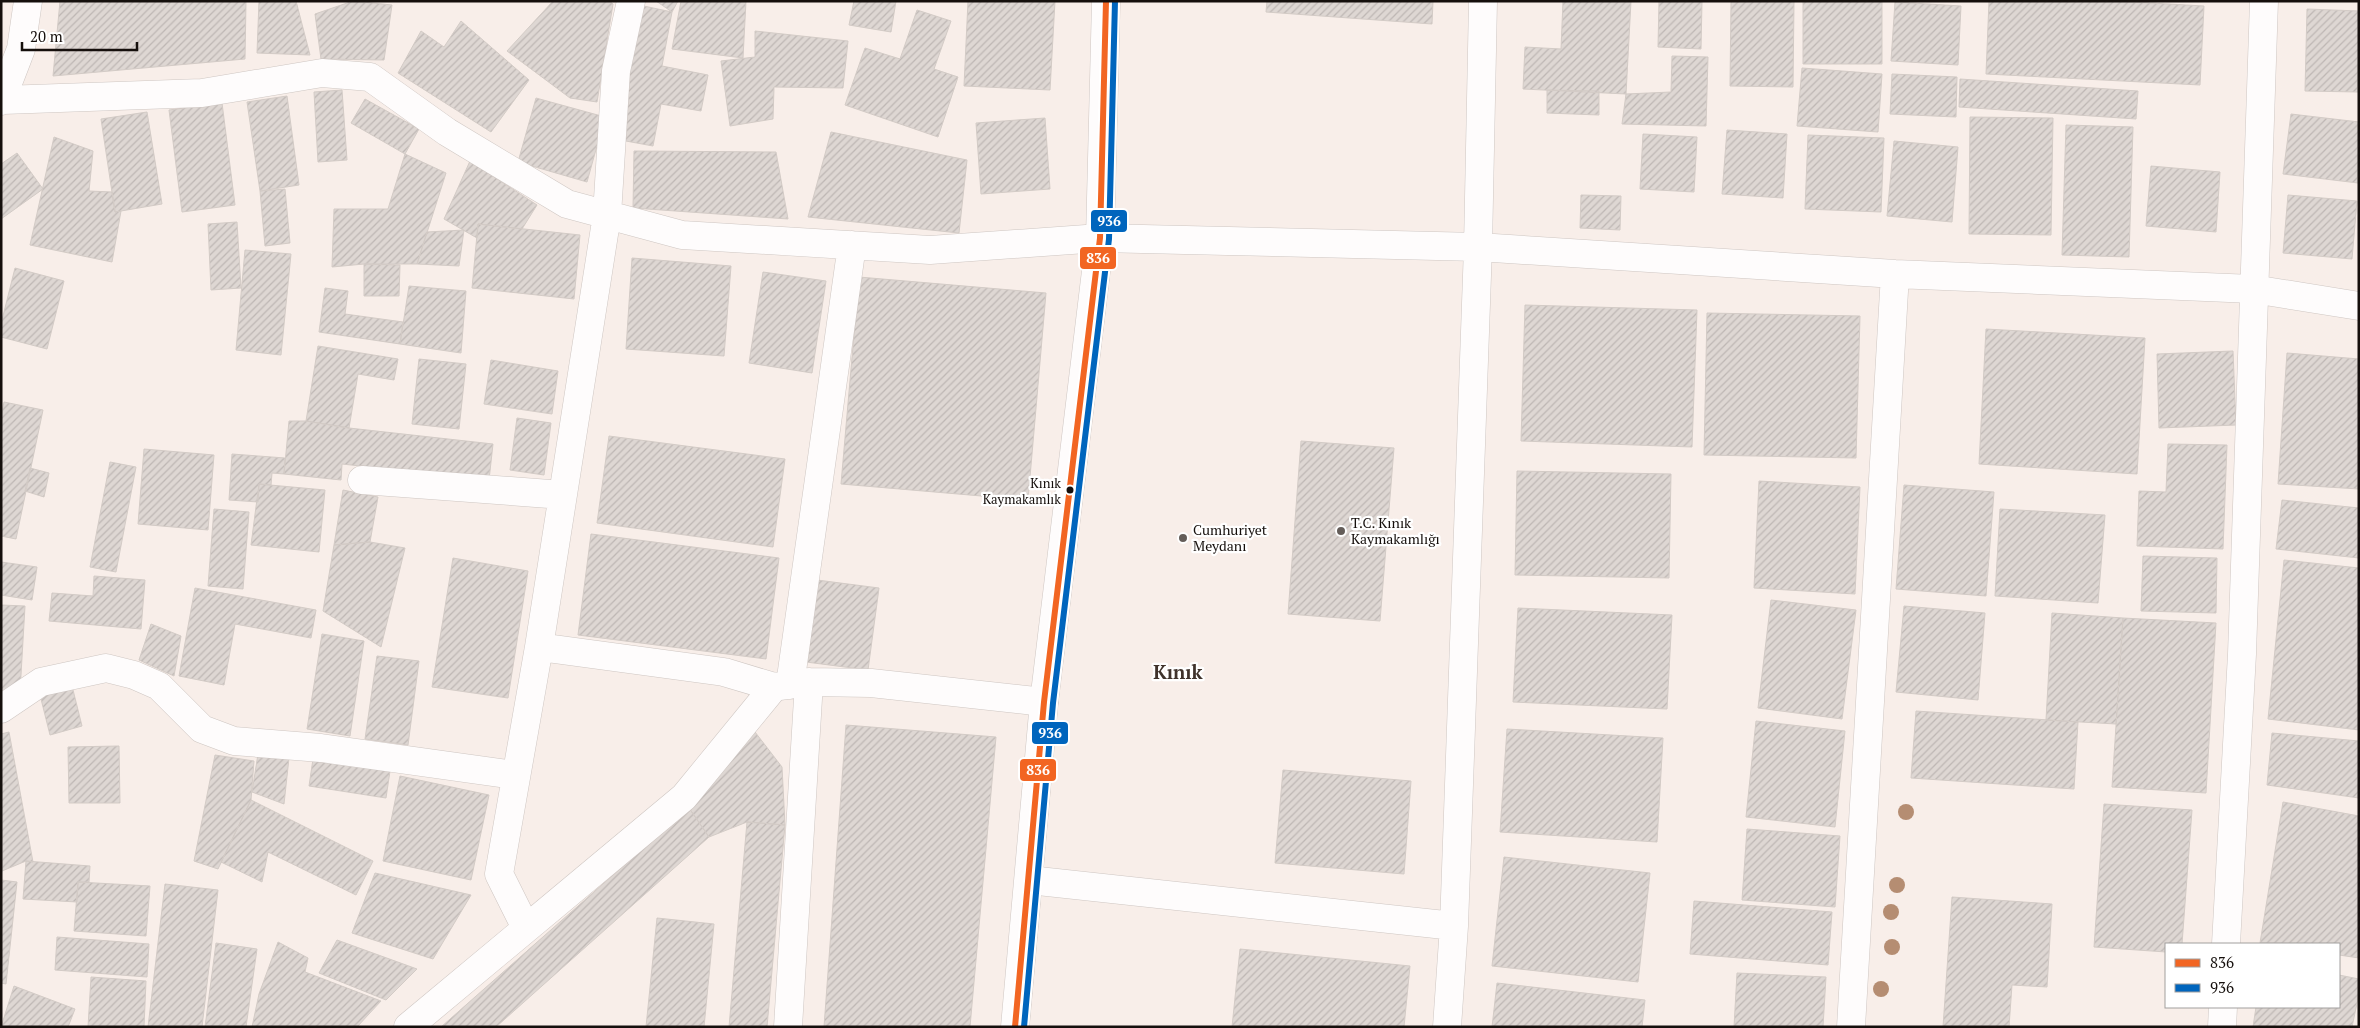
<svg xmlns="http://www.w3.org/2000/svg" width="2360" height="1028" viewBox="0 0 2360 1028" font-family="'PT Serif',serif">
<defs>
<pattern id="building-hatch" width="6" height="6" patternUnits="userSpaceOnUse" patternTransform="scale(1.25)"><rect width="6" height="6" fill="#ded7d3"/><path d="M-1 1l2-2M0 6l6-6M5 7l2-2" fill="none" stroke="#beb7b4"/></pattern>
</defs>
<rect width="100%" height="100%" fill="#f8eee9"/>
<path fill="url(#building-hatch)" stroke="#d3cbc6" d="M60,1H246L245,59L53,76Z
M259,1H296L310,55L257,53Z
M353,1L392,5L384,60L321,59L315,14Z
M553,1H609L613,4L597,102L570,98L507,51Z
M656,1H678L672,12Z
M681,1H746L743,58L672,49Z
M854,1H896L891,32L849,25Z
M968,1H1055L1050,90L964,86Z
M1267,1H1433L1432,24L1266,12Z
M1563,1H1631L1626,94L1523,89L1525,47L1561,49Z
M1659,1H1702L1701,49L1658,47Z
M1731,1H1794L1793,87L1730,86Z
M1803,1H1882V64H1803Z
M1989,1H2115L2204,6L2200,85L1986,74Z
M1895,2L1961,6L1958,65L1891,61Z
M639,5L672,12L662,66L708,75L701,111L661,104L653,146L615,139Z
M2307,9L2359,11L2358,92L2305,91Z
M917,10L951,21L934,69L958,77L938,137L845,105L865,48L900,59Z
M461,21L529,80L491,132L398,73L421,31L444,47Z
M755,31L848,41L843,88L774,87L773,119L730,126L721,61L755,57Z
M1672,56L1708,57L1706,126L1622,124L1626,94L1671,92Z
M1802,68L1882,74L1878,132L1797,126Z
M1892,74L1957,77L1956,117L1890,114Z
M1960,79L2138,91L2136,119L1959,107Z
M342,90L347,160L318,162L314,92Z
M1547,90L1599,91V115L1547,113Z
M287,96L299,185L260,191L247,102Z
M536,98L605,117L587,182L518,162Z
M365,99L419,129L405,154L351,123Z
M222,103L235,205L182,212L169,110Z
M147,112L162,204L115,212L101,119Z
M2291,114L2359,122L2358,183L2283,174Z
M1970,117L2053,118L2051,235L1969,234Z
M1045,118L1050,189L981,194L976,123Z
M2066,125L2133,127L2129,257L2062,255Z
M1727,130L1787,134L1783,198L1722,194Z
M831,132L967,160L959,233L808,217Z
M1643,134L1697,137L1694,192L1640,189Z
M1808,135L1884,138L1881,212L1805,209Z
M54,137L93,151L89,191L112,192L115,212L121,211L112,262L30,245Z
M1894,141L1958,147L1952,222L1887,216Z
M634,151L776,152L788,219L633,208Z
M17,153L43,189L1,219V164Z
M405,154L446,173L417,264H364L332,267L334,209H388Z
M470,161L537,205L522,229L478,224L477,238L444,219Z
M2151,166L2220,172L2216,232L2146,226Z
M285,189L290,243L265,246L260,191Z
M1581,195L1621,196L1620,230L1580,228Z
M2288,195L2357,201L2352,259L2283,253Z
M237,222L241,288L211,290L208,224Z
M478,224L580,235L574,299L472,288Z
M464,230L459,266L417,264L427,232Z
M245,250L291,254L281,355L236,350Z
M632,258L731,266L724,356L626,349Z
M364,264L400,265L399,296H364Z
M15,268L64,281L47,349L1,337V324Z
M763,272L826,281L812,373L749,363Z
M859,277L1046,293L1028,500L841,484Z
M409,286L466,291L461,353L400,344Z
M325,288L348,291L345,314L403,322L400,344L319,332Z
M1525,305L1697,310L1692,447L1521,441Z
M1707,313L1860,316L1856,458L1704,455Z
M1986,329L2145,338L2137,474L1979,464Z
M318,346L398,359L394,380L358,374L349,428L306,421Z
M2233,351L2236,425L2159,428L2157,354Z
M2287,353L2359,359V489L2278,484Z
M419,359L466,364L459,429L412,424Z
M491,360L558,371L552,414L484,404Z
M4,402L43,410L16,539L1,536V417Z
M517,418L551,423L544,475L510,470Z
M289,421H306L349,428L493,444L489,480L342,464L341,480L284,474Z
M609,436L785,459L773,547L597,523Z
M1301,441L1394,448L1380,621L1288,614Z
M2168,444L2227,445L2223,549L2137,546L2139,491L2166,492Z
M144,449L214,455L208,530L138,524Z
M232,454L285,458L284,474L272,473L271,485L259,484L258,502L229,500Z
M110,462L136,467L116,572L90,567Z
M30,468L49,473L44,497L25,491Z
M1517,471L1671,474L1669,578L1515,575Z
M1759,481L1860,487L1855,594L1754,588Z
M259,484L325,490L319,552L251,545Z
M1904,485L1994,492L1986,596L1896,589Z
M343,490L378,497L370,542L334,545Z
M2282,500L2359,508V558L2276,549Z
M214,509L249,512L243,589L208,586Z
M2000,509L2105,515L2098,603L1995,596Z
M591,534L779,558L766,659L578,635Z
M370,542L405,548L381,647L323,611L334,545Z
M2143,556L2217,558L2216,613L2141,611Z
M453,558L528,571L508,698L432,687Z
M2284,560L2359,568V730L2268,719Z
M1,562L37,567L32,600L1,595Z
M94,576L145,580L141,629L49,621L52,593L93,596Z
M817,580L879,588L868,670L806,662Z
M195,588L316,610L311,638L235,624L224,685L179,676Z
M1771,600L1856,610L1842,719L1758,708Z
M1,605L25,606L20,692L1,697Z
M1904,606L1985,613L1978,700L1896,692Z
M1518,608L1672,615L1667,709L1513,702Z
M2052,613L2123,618L2116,724L2046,720Z
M2123,618L2216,623L2206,793L2112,787Z
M151,624L181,636L174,676L139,660Z
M322,634L364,641L350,736L307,729Z
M377,656L419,661L408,745L365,739Z
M72,686L82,726L50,735L40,695Z
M1916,711L2078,722L2074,789L1911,778Z
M1756,721L1845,731L1835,827L1746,817Z
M846,725L996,737L970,1027H824Z
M1507,729L1663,738L1657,842L1500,832Z
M9,732L33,862L26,861L2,871L1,734Z
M755,732L782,767L785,825L747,822L709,837L689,808Z
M2272,733L2359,741V798L2267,785Z
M119,746L120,803H69L68,747Z
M258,754L289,758L284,804L252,792Z
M215,755L254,761L251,800L218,869L194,861Z
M313,759L390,771L386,798L309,786Z
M1283,770L1411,781L1404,874L1275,863Z
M400,776L489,795L471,880L383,861Z
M251,800L373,861L356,895L268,852L262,882L221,862Z
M2283,802L2359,816V958L2339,955V944L2260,943Z
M2104,804L2192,810L2182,944H2166V952L2094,947Z
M689,808L709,837L496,1027H441Z
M747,822L785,825L767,1027H729Z
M1747,829L1840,836L1835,907L1742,900Z
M1504,857L1650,873L1638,982L1492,966Z
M26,861L90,866L89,882H78L77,902L23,899Z
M375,873L471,895L433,959L352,933Z
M1,880L17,882L6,984L1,983Z
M78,882L150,886L146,936L74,931Z
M165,884L218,890L202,1027H148Z
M1952,897L2052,904L2047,987L2012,985L2009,1027H1943Z
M1694,901L1832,912L1828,965L1690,954Z
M657,918L714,924L704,1027H646Z
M57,937L149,944L147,977L55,970Z
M337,940L417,969L386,1000L319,973Z
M278,942L308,958L305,972L381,1001L357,1027H252L259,994Z
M216,943L257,949L246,1027H205Z
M1240,949L1410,966L1404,1027H1232Z
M1737,973L1826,977L1823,1027H1734Z
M2339,975L2359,979V994L2352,1027H2253L2256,1007H2339Z
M91,977L146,981L144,1027H88Z
M1497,983L1645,1000L1642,1027H1492Z
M14,986L75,1009L68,1027H1Z"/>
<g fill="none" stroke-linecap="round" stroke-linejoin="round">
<g stroke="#cec6c2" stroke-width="29">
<path id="minor" d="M3,100L202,93L322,73L370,77L447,132L567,204L682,235L930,250L1100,238L1478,247L1895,274L2253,289L2359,306
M1,101L21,49L28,1
M362,480L563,495
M539,647L724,672L774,687
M790,685L852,245
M1,709L41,682L106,668L134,675L159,686L202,729L234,741L321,748L515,775
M1029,880L1454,926
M526,928L499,874L539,647L607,215L616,71L631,1
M2226,944L2242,654L2264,1
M408,1027L684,797L774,687L809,682L871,683L1044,702
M788,1027L809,682
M1447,1027L1454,926L1478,247L1483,1
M1851,1027L1895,274
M2222,1027L2223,1007"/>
</g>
<g stroke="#cec6c2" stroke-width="29">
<path id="major" d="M1015,1027L1044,702L1100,238L1106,1"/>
</g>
<use href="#minor" stroke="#fefcfc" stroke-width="28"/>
<use href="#major" stroke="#fefcfc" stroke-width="28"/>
<g stroke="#fff" stroke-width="10">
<path id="bus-1" d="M1015,1027L1044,702L1100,238L1106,1"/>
</g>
<g stroke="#fff" stroke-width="10">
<path id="bus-2" d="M1024,1027L1053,703L1109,239L1115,1"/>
</g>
<use href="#bus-1" stroke="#f26522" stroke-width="6"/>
<use href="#bus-2" stroke="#0065bd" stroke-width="6"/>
</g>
<g fill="#b58d72">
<circle cx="1906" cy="812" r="8"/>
<circle cx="1897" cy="885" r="8"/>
<circle cx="1891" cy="912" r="8"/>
<circle cx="1892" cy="947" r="8"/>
<circle cx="1881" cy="989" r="8"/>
</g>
<circle fill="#150f0c" stroke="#fff" stroke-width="2" cx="1070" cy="490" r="4.5"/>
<g fill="#645d59" stroke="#fff" stroke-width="2">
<circle cx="1341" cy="531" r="5"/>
<circle cx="1183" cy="538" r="5"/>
</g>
<g text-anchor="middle" stroke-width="4.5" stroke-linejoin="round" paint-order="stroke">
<g font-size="13" fill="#150f0c" stroke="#fff" text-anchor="end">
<text x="1061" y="488">Kınık<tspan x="1061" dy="16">Kaymakamlık</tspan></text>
</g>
<g font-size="14" fill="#150f0c" stroke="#fff" text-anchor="start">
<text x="1351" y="528">T.C. Kınık<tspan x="1351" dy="16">Kaymakamlığı</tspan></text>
<text x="1193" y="535">Cumhuriyet<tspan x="1193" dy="16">Meydanı</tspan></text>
</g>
<g font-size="19" font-weight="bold" fill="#3f322b" stroke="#fff">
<text x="1178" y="679">Kınık</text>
</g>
</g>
<g stroke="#fff" stroke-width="2">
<rect x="1090" y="209" width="38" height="24" rx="5" fill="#0065bd"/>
<rect x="1079" y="246" width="38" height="24" rx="5" fill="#f26522"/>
<rect x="1031" y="721" width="38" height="24" rx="5" fill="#0065bd"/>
<rect x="1019" y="758" width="38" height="24" rx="5" fill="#f26522"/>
</g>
<g font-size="14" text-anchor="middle" font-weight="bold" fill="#fff">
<text x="1109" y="226">936</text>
<text x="1098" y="263">836</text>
<text x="1050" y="738">936</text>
<text x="1038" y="775">836</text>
</g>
<rect width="2360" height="1028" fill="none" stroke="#150f0c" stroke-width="5"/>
<rect x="2165" y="943" width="175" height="65" fill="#ffffff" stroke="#a19f9e"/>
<rect x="2175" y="959" width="25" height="8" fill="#f26522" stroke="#a19f9e"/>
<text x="2210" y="968" font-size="15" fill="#150f0c">836</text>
<rect x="2175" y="984" width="25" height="8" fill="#0065bd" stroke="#a19f9e"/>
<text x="2210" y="993" font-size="15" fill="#150f0c">936</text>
<path d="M22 42v8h115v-8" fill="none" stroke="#150f0c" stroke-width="2.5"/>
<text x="30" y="42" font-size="15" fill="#150f0c" stroke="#ffffff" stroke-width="4" paint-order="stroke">20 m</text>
</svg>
